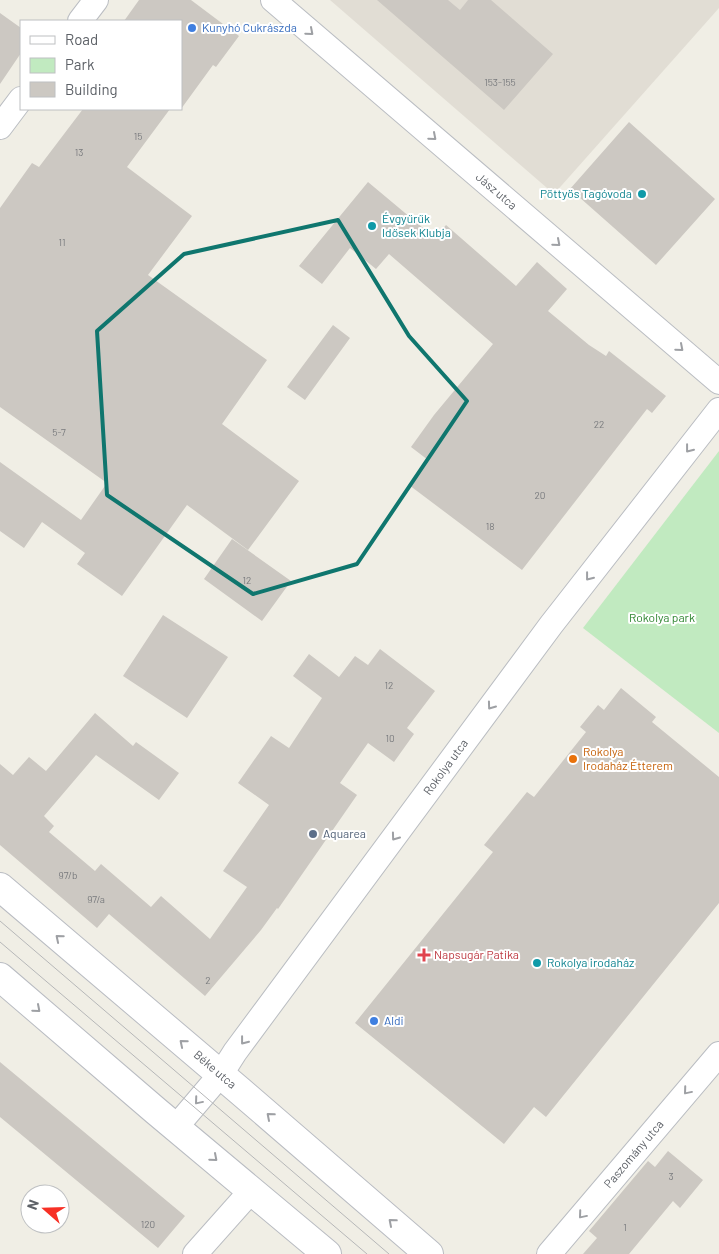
<svg xmlns="http://www.w3.org/2000/svg" width="719" height="1254" viewBox="0 0 719 1254" font-family="Barlow,sans-serif">
<rect width="100%" height="100%" fill="#f0eee5"/>
<path fill="#e1ddd4" d="M330,0H719V8L554,194Z"/>
<path fill="#c1eac0" d="M719,451V733L583,628Z"/>
<path fill="#ccc8c2" d="M139,0H191L239,36L216,67L213,65L181,109V21H124Z
M377,0H448L460,10L468,0H491L553,54L504,110Z
M0,13L21,28V53L0,84Z
M83,109H170L127,167L192,216L148,275L267,360L222,424L299,481L248,550L187,505L122,596L77,564L85,553L42,522L24,548L0,531V462L81,520L107,483L0,407V208L32,163L39,167Z
M629,122L715,199L656,265L570,189Z
M368,182L435,238L446,225L516,286L537,262L567,289L548,311L589,345L606,356L609,351L666,396L652,413L647,409L522,570L409,485L428,460L411,447L434,415L493,344L389,254L376,269L350,248L322,284L299,266Z
M333,325L350,338L305,400L287,387Z
M232,539L291,581L262,621L204,579Z
M163,615L228,657L187,718L123,676Z
M380,649L435,691L407,728L414,734L394,762L368,743L340,783L357,795L278,909L277,908L261,930L205,996L109,914L97,928L0,845V764L13,775L29,757L46,771L95,713L133,746L136,742L179,773L159,800L96,755L44,816L54,826L49,832L95,871L101,864L151,907L161,896L210,939L247,887L223,871L269,805L238,783L271,736L289,748L322,698L293,676L309,654L339,677L355,656L368,665Z
M621,688L656,717L652,722L719,777V903L546,1117L534,1107L504,1144L355,1023L493,852L484,845L527,792L534,797L586,732L580,727L598,705L604,710Z
M0,1062L185,1216L158,1248L0,1117Z
M668,1151L703,1180L680,1208L673,1201L629,1254H583L597,1238L589,1231L648,1161L655,1167Z"/>
<g fill="none" stroke-linecap="round" stroke-linejoin="round">
<g stroke="#babdc2" stroke-width="26">
<g id="street">
<path id="s1" d="M273,0L719,382"/>
<path d="M80,21L96,0"/>
<path d="M0,127L21,99"/>
<path id="s2" d="M176,1127L221,1074L235,1052L551,625L719,410"/>
<path d="M195,1254L251,1191"/>
<path id="s3" d="M549,1254L719,1054"/>
</g>
</g>
<g stroke="#b9bcc2" stroke-width="30">
<g id="secondary">
<path id="s4" d="M0,887L240,1091L429,1254"/>
<path d="M0,977L156,1111L327,1254"/>
</g>
</g>
<use href="#street" stroke="#fff" stroke-width="24"/>
<use href="#secondary" stroke="#fff" stroke-width="28"/>
<path stroke="#b6b7b8" stroke-width="1" d="M0,921L389,1254
M0,942L367,1254"/>
</g>
<defs><path id="oneway-chevron" d="M-2-3.5L2.5 0L-2 3.5" fill="none" stroke-width="1.6" stroke-linecap="round" stroke-linejoin="round" transform="scale(1.25)"/></defs>
<g stroke="#9ea0a4">
<use href="#oneway-chevron" transform="translate(310 32) rotate(41)"/>
<use href="#oneway-chevron" transform="translate(433 137) rotate(41)"/>
<use href="#oneway-chevron" transform="translate(557 243) rotate(41)"/>
<use href="#oneway-chevron" transform="translate(680 348) rotate(41)"/>
<use href="#oneway-chevron" transform="translate(689 449) rotate(128)"/>
<use href="#oneway-chevron" transform="translate(589 577) rotate(128)"/>
<use href="#oneway-chevron" transform="translate(491 706) rotate(126)"/>
<use href="#oneway-chevron" transform="translate(395 837) rotate(126)"/>
<use href="#oneway-chevron" transform="translate(59 938) rotate(-140)"/>
<use href="#oneway-chevron" transform="translate(37 1009) rotate(41)"/>
<use href="#oneway-chevron" transform="translate(244 1041) rotate(128)"/>
<use href="#oneway-chevron" transform="translate(183 1043) rotate(-140)"/>
<use href="#oneway-chevron" transform="translate(687 1091) rotate(130)"/>
<use href="#oneway-chevron" transform="translate(198 1101) rotate(130)"/>
<use href="#oneway-chevron" transform="translate(270 1116) rotate(-139)"/>
<use href="#oneway-chevron" transform="translate(214 1158) rotate(41)"/>
<use href="#oneway-chevron" transform="translate(582 1215) rotate(130)"/>
<use href="#oneway-chevron" transform="translate(392 1222) rotate(-139)"/>
</g>
<path fill="none" stroke="#0f766e" stroke-width="4" stroke-linejoin="round" d="M338,220L409,336L467,401L357,564L253,594L107,495L97,331L184,254Z"/>
<g fill="#3f7fe0" stroke="#fff" stroke-width="2">
<circle cx="192" cy="28" r="5"/>
<circle cx="374" cy="1021" r="5"/>
</g>
<g fill="#0f9aa8" stroke="#fff" stroke-width="2">
<circle cx="642" cy="194" r="5"/>
<circle cx="372" cy="226" r="5"/>
<circle cx="537" cy="963" r="5"/>
</g>
<circle fill="#e8710a" stroke="#fff" stroke-width="2" cx="573" cy="759" r="5"/>
<circle fill="#5c6f8a" stroke="#fff" stroke-width="2" cx="313" cy="834" r="5"/>
<path fill="#e0444e" stroke="#fff" stroke-width="2" d="M421.5 947.5h5v5h5v5h-5v5h-5v-5h-5v-5h5z"/>
<g text-anchor="middle" stroke-width="4" stroke-linejoin="round" paint-order="stroke">
<g font-size="10" fill="#797b7e">
<text x="500" y="86">153-155</text>
<text x="138" y="140">15</text>
<text x="79" y="156">13</text>
<text x="62" y="246">11</text>
<text x="599" y="428">22</text>
<text x="59" y="436">5-7</text>
<text x="540" y="499">20</text>
<text x="490" y="530">18</text>
<text x="247" y="584">12</text>
<text x="389" y="689">12</text>
<text x="390" y="742">10</text>
<text x="68" y="879">97/b</text>
<text x="96" y="903">97/a</text>
<text x="208" y="984">2</text>
<text x="671" y="1180">3</text>
<text x="148" y="1228">120</text>
<text x="625" y="1231">1</text>
</g>
<g font-size="12" fill="#366cbe" stroke="#fff" text-anchor="start">
<text x="202" y="32">Kunyhó Cukrászda</text>
<text x="384" y="1025">Aldi</text>
</g>
<g font-size="12" fill="#5d6167" stroke="#fff">
<text dy="4" stroke="none"><textPath href="#s1" startOffset="294">Jász utca</textPath></text>
<text dy="4" stroke="none"><textPath href="#s2" startOffset="450">Rokolya utca</textPath></text>
<text dy="4" stroke="none"><textPath href="#s4" startOffset="282">Béke utca</textPath></text>
<text dy="4" stroke="none"><textPath href="#s3" startOffset="131">Paszomány utca</textPath></text>
</g>
<g font-size="12" fill="#0d838f" stroke="#fff" text-anchor="start">
<text x="632" y="198" text-anchor="end">Pöttyös Tagóvoda</text>
<text x="382" y="223">Évgyűrűk<tspan x="382" dy="14">Idősek Klubja</tspan></text>
<text x="547" y="967">Rokolya irodaház</text>
</g>
<g font-size="12" fill="#2e8530" stroke="#fff">
<text x="662" y="622">Rokolya park</text>
</g>
<g font-size="12" fill="#c56008" stroke="#fff" text-anchor="start">
<text x="583" y="756">Rokolya<tspan x="583" dy="14">Irodaház Étterem</tspan></text>
</g>
<g font-size="12" fill="#4e5e75" stroke="#fff" text-anchor="start">
<text x="323" y="838">Aquarea</text>
</g>
<g font-size="12" fill="#be3a42" stroke="#fff" text-anchor="start">
<text x="434" y="959">Napsugár Patika</text>
</g>
</g>
<rect x="20" y="20" width="162" height="90" fill="#ffffff" stroke="#bec0c2"/>
<rect x="30" y="36" width="25" height="8" fill="#ffffff" stroke="#bec0c2"/>
<text x="65" y="45" font-size="15" fill="#5d6167">Road</text>
<rect x="30" y="58" width="25" height="15" fill="#c1eac0" stroke="#bec0c2"/>
<text x="65" y="70" font-size="15" fill="#5d6167">Park</text>
<rect x="30" y="82" width="25" height="15" fill="#ccc8c2" stroke="#bec0c2"/>
<text x="65" y="95" font-size="15" fill="#5d6167">Building</text>
<g transform="translate(45 1209) rotate(290)"><circle r="24" fill="#ffffff" stroke="#bec0c2"/>
<path d="M0-4L9 19L0 12L-9 19Z" fill="#f73025"/>
<text y="-8" font-size="14" font-weight="bold" text-anchor="middle" fill="#5d6167">N</text>
</g>
</svg>
